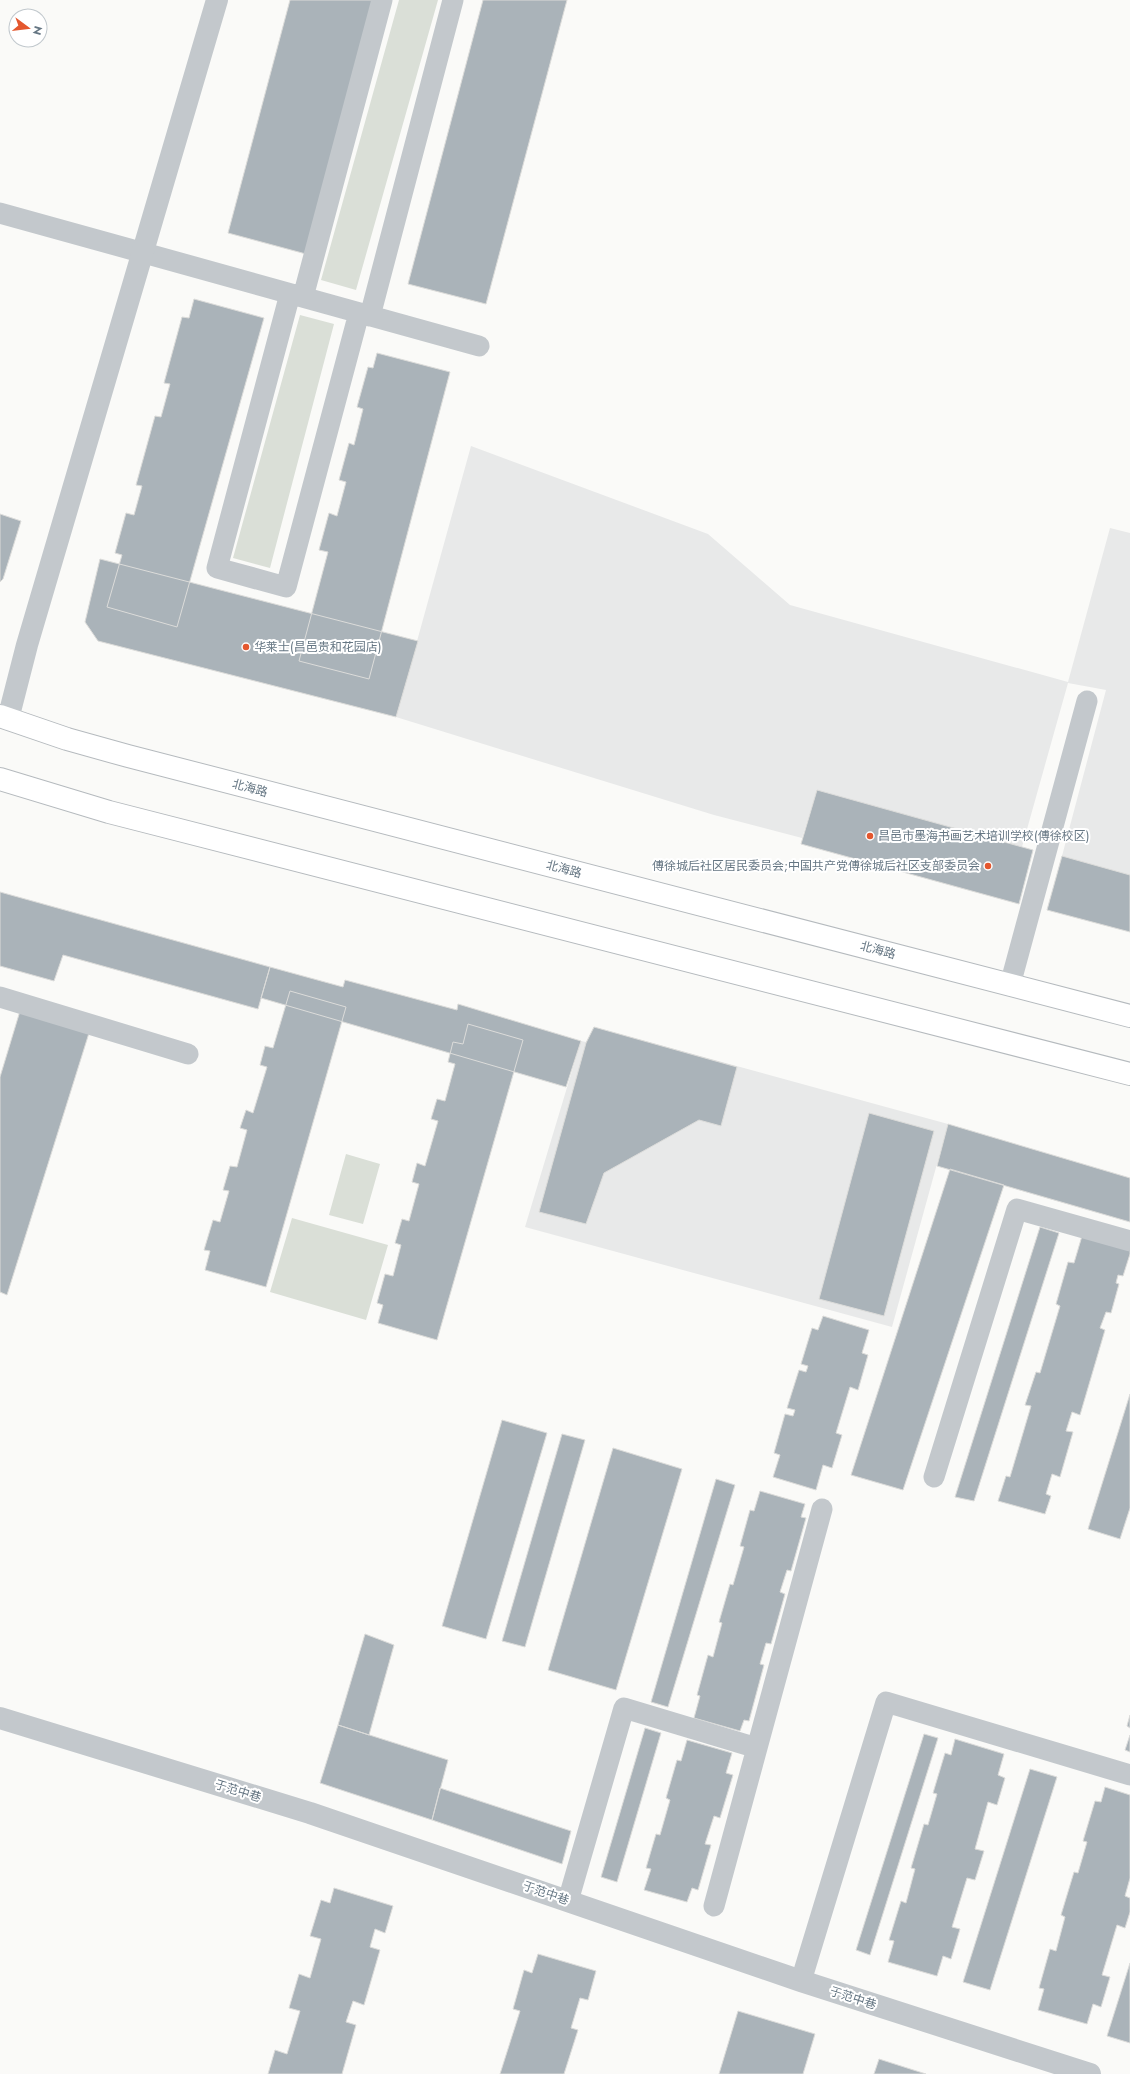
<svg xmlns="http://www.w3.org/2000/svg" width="1130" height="2074" viewBox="0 0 1130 2074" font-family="Jost,'Noto Sans SC',sans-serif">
<rect width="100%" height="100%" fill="#fafaf8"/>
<path fill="#e8e9e9" d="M471,446L708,534L790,605L1068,682L1110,528L1130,533V875L1062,856L1106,690L1068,683L1022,847L817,790L802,838L714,815L396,717Z
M594,1027L948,1124L892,1327L525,1227L581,1041L586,1042Z"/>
<path fill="#dadfd7" d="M399,0H438L356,290L321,280Z
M300,315L334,324L270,568L233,558Z
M346,1154L380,1164L363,1224L329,1215Z
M292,1218L388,1245L366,1320L270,1292Z"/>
<path fill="#aab3b9" stroke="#dcdcda" d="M290,0H373L306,254L228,233Z
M483,0H567L486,304L408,284Z
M194,299L264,318L177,627L107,607L122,555L115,553L126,513L134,515L142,486L136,485L155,416L161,417L170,384L164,383L182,317L189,318Z
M377,353L450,372L369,679L299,661L328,552L319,550L329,513L337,516L346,482L339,480L349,443L354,445L363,409L357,407L368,367L373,368Z
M0,514L21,521L3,579L0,582Z
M100,559L418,641L396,717L98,641L85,622Z
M817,790L1033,850L1019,904L801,844Z
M1062,856L1130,875V932L1047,910Z
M0,892L270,967L258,1009L63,955L54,981L0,966Z
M270,967L343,987L345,980L457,1010L458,1004L581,1041L566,1087L261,998Z
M290,991L346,1007L266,1287L205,1270L210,1251L204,1250L213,1220L220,1222L229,1191L223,1190L230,1166L237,1167L247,1130L240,1128L246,1110L253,1113L267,1067L260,1065L265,1046L273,1048Z
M20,1011L89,1033L7,1295L0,1292V1077Z
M468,1024L523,1040L437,1340L378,1323L383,1305L377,1303L385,1274L393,1276L401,1245L395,1243L402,1219L409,1221L419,1184L412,1182L417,1163L425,1166L438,1121L431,1119L437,1099L445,1101L455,1064L448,1062L453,1042L463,1044Z
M594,1027L737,1067L721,1126L699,1120L604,1173L586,1224L539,1212L586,1043Z
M869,1113L934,1131L884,1316L819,1299Z
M948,1124L1130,1178V1222L937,1166Z
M950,1169L1004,1185L903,1490L851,1475Z
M1040,1227L1059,1233L974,1501L955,1497Z
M1082,1236L1130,1250V1254L1123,1276L1118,1275L1116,1283L1119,1284L1111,1313L1106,1312L1100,1328L1105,1330L1080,1415L1072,1412L1066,1431L1073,1432L1060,1477L1052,1474L1046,1494L1051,1496L1045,1514L998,1501L1006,1476L1010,1477L1031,1406L1025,1405L1036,1372L1040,1373L1060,1306L1056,1304L1068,1262L1074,1263Z
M823,1316L869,1330L862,1353L868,1355L858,1390L850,1387L836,1433L842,1435L832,1468L823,1465L816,1490L773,1477L780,1455L774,1453L785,1414L793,1416L795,1410L787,1408L799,1370L806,1372L808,1366L801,1364L812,1328L818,1330Z
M1130,1394V1508L1120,1539L1088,1529Z
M502,1420L547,1433L486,1639L442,1626Z
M562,1434L585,1440L525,1647L502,1641Z
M613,1448L682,1469L616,1690L548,1670Z
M716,1479L735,1485L668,1707L651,1702Z
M760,1491L805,1504L801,1517L806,1518L791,1571L787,1570L780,1592L785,1594L771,1644L766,1643L760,1664L764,1665L749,1721L744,1720L740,1731L694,1718L700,1696L697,1695L708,1655L713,1657L722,1623L719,1622L730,1584L733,1585L744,1547L740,1546L750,1510L754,1511Z
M365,1634L394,1645L369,1735L338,1725Z
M1130,1715V1728L1127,1726Z
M338,1725L448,1760L432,1820L320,1783Z
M645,1728L661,1733L617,1882L601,1877Z
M924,1734L938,1738L870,1955L856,1950Z
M1130,1735V1752L1125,1750Z
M955,1739L1004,1754L998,1775L1005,1778L997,1805L988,1802L975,1849L984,1851L975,1880L967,1878L952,1927L960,1929L951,1959L943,1956L937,1976L888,1962L894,1941L889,1940L901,1901L906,1903L915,1869L911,1868L924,1824L928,1825L937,1794L933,1793L945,1753L951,1755Z
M687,1740L732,1753L726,1773L733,1775L720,1818L714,1816L705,1844L711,1845L698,1890L692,1888L687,1902L644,1890L651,1869L646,1868L656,1834L660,1835L670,1800L666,1798L677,1760L681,1761Z
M1030,1769L1057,1777L990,1990L963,1982Z
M1105,1787L1130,1795V1878L1125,1896L1130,1898V1912L1125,1928L1117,1925L1102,1975L1110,1977L1101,2007L1093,2004L1087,2024L1038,2010L1044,1989L1039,1988L1050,1949L1056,1951L1065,1917L1061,1915L1074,1872L1078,1873L1087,1842L1083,1841L1095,1801L1101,1802Z
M440,1788L571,1831L562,1864L432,1820Z
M334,1888L393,1906L385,1933L375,1929L370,1947L380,1950L364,2005L353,2001L346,2022L356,2025L342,2074H268L275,2050L287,2054L300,2011L289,2008L299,1974L310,1978L321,1939L310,1936L321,1900L330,1903Z
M538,1954L596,1971L588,2000L580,1998L571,2028L578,2030L564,2074H500L520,2011L513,2009L524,1970L532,1973Z
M1130,1963V2043L1107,2036Z
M738,2011L815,2034L803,2074H719Z
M879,2059L926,2074H874Z"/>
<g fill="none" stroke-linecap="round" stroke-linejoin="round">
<g stroke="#b5babe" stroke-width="24">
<path id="primary" d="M0,716L67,739L128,756L1130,1016
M0,779L109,812L1130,1074"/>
</g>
<path stroke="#c3c8cc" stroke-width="21" d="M0,213L479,346
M290,294L217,568L286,587L359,313
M303,297L382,0
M370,316L453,0
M1010,985L1087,701
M0,997L188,1054
M934,1477L1017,1209L1130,1241
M568,1901L624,1708L757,1748
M714,1906L822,1509
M801,1981L886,1702L1130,1775"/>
<path stroke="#c3c8cc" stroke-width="22" d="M8,719L27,645L217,0
M0,1718L310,1813L801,1981L1090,2074"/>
<use href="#primary" stroke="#fff" stroke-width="22"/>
</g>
<g fill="#e4572e" stroke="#fff" stroke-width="1.5">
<circle cx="246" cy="647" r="4"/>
<circle cx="870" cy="836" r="4"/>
<circle cx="988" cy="866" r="4"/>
</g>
<g text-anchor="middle" stroke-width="4" stroke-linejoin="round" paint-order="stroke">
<g font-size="12" fill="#657683" stroke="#fff" text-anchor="start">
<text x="254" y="651">华莱士(昌邑贵和花园店)</text>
<text x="878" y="840">昌邑市墨海书画艺术培训学校(傅徐校区)</text>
<text x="980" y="870" text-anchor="end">傅徐城后社区居民委员会;中国共产党傅徐城后社区支部委员会</text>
</g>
<g font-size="12" fill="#657683" stroke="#fff">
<text transform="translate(250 788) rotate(15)" y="4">北海路</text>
<text transform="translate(564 869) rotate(15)" y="4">北海路</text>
<text transform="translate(878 950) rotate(15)" y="4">北海路</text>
<text transform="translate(238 1791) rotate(17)" y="4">于范中巷</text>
<text transform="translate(546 1893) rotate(19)" y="4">于范中巷</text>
<text transform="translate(853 1998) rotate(18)" y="4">于范中巷</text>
</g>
</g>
<g transform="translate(28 28) rotate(105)"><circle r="19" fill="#ffffff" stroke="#c1c8cd"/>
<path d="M0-3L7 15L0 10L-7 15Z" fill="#e4572e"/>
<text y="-6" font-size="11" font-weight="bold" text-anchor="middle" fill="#657683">N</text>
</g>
</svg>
